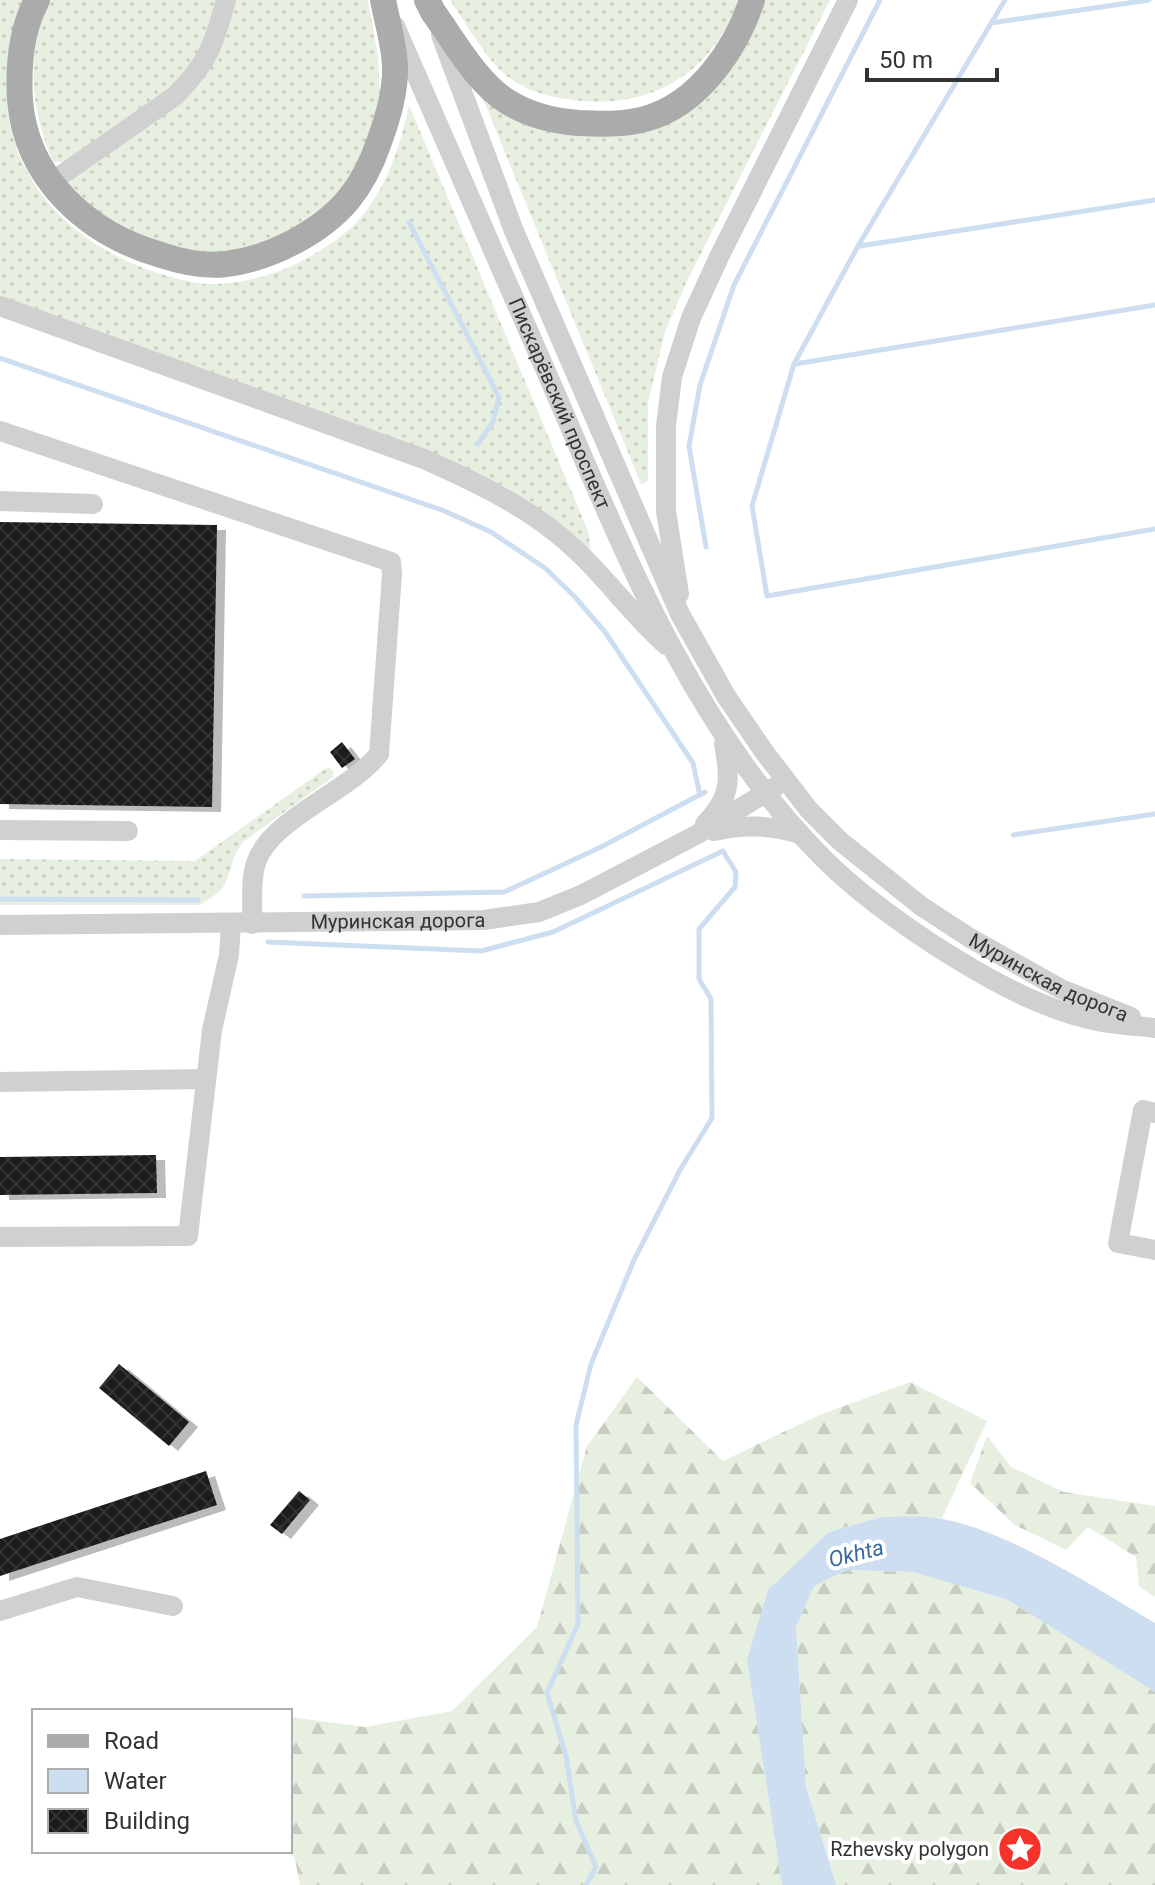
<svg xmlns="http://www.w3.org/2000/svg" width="1155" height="1885" viewBox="0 0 1155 1885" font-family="Roboto,sans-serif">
<defs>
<pattern id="grass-dots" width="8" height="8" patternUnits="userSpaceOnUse" patternTransform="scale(2)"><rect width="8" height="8" fill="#e7f0e0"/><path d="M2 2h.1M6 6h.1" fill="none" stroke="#c7cec1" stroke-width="1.8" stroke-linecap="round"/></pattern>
<pattern id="forest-firs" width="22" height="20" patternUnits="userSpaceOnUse" patternTransform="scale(2)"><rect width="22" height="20" fill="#e7f0e0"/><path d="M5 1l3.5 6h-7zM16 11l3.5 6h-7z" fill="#c7cec1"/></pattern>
<pattern id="building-cross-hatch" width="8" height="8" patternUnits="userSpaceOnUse" patternTransform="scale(2)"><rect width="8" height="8" fill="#1a1a1a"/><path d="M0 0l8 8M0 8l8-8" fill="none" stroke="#333"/></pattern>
<filter id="shadow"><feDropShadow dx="9" dy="5" stdDeviation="0" flood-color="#0004"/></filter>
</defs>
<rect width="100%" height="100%" fill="#fff"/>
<path fill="url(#grass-dots)" d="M0,0H23C14,40 2,78 9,120C23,197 85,250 158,273C175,278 193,284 211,284C258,284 303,265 340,237C381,207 399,152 409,105L588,531L591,550L506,487L417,449L0,298Z
M48,0H368L378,57L380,95L373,134L341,195L294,230L251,247L207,254L151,242L92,208L69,184L77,171L70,161L53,162C29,104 27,59 48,0Z
M450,0H738C714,70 656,107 583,101C561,99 538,95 519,84C491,70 468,26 450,0Z
M763,0H830L686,283L665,332L648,403V481L641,484L481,94L505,104L655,124Z
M330,768L334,772L333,777L243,842C230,859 233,868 225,884C220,893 209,899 200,905H0V859L195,861L325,769Z"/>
<path fill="url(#forest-firs)" d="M637,1377L723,1461L819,1415L910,1382L987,1421L942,1518L881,1517L829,1532L747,1660L782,1885H300L295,1859L288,1851L290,1717L365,1727L452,1711L537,1627L587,1446Z
M987,1436L1011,1467L1064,1492L1155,1506V1597L1139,1587L1136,1557L1088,1527L1066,1550L1015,1525L970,1483Z
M847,1570L913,1572L1008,1600L1155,1692V1885H836L806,1788L796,1627L813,1586Z"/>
<path fill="#ccdef0" d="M881,1517C901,1517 923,1515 943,1519C1013,1533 1093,1587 1155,1623V1692L1008,1600L913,1572L847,1570L814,1586L796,1627L806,1787L836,1885H782L747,1660L768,1590L829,1532Z"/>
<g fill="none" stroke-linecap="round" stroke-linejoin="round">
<path stroke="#ccdef0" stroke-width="5" d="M1005,0L858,246L794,364L752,506L767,596L1155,529
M991,23L1149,0
M409,222L499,397L493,422L478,444
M860,246L1155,200
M0,358L442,510L491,532L545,568L574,596L605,632L693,763L700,795
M795,364L1155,305
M706,547L689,446L700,385L734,285L880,0
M1013,835L1155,814
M304,896L504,892L601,847L705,792
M0,899L198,900
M268,942L481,951L553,932L723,851L736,872L735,887L699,929V979L711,999L712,1118L680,1170L634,1260L591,1364L576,1425L578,1624L547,1693L566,1756L576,1821L596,1867L586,1885"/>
</g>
<path fill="url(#building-cross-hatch)" filter="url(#shadow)" d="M0,522L217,525L212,807L0,804Z
M342,742L355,759L342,768L330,752Z
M156,1155L157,1193L0,1195V1157Z
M119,1364L189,1422L169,1446L99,1388Z
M206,1471L217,1505L0,1576V1539Z
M299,1491L310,1500L282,1534L270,1525Z"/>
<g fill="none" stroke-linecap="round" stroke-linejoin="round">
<g stroke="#d0d0d0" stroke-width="20">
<path id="s1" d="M395,26C448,145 500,265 552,385C624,552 693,729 824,859C857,892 896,920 934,945C984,977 1043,1011 1102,1022C1120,1025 1138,1026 1155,1028"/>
<path id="s2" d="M441,35L514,231L680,614L726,696L765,753L809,810L840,841L921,906L970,938L1061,989L1131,1017"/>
<path d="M50,183L175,96C208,63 214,44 226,0"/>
<path d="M0,306L424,459C485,486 543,514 590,564C616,591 638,620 666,645"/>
<path d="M0,431L391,562L392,574L379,754C349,792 270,819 256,863C250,880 253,905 252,924"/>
<path d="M0,501L93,504"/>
<path d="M679,594L666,511V426L672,377L691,318L719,257L848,0"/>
<path d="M705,824C731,797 731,780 724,744"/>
<path d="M0,830L128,831"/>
<path d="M714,831C745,824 769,825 800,834"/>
<path id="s3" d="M0,925L484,920L539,912L581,895L696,835L775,787"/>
<path d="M0,1082L206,1079"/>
<path d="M1155,1113L1143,1110L1118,1243L1155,1250"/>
<path d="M0,1237L188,1236L212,1030L229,955L231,924"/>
<path d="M0,1611L77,1587L173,1606"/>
</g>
<path stroke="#ababab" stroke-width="26" d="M37,0C21,30 18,66 20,100C26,179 88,234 161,255C182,262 204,267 226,264C269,259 320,233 348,200C362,183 372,163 379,142C388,118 396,91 395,65C394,44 387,21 383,0
M427,0L433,12C455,42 476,82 508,102C529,115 553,121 578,123C600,124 623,125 645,119C698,105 736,49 752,0"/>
</g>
<defs>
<g id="sight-disc" transform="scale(2.3)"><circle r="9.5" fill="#f5332a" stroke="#fff"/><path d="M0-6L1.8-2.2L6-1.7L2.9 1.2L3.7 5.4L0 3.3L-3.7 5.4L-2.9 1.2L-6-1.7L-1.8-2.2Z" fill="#fff"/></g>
</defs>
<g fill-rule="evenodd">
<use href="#sight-disc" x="1020" y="1849"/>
</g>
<g text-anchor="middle" stroke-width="8" stroke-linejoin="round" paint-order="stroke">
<g font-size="20" fill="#333" stroke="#fff">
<text dy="7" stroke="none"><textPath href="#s1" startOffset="412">Пискарёвский проспект</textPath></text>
<text dy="7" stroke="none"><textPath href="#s3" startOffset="398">Муринская дорога</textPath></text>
<text dy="7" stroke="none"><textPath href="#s2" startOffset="1156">Муринская дорога</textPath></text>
</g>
<g font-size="20" fill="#333" stroke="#fff" text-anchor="end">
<text x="989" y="1856">Rzhevsky polygon</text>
</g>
<g font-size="22" font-style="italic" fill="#376a9e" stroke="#fff">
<text transform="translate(856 1553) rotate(-14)" y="8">Okhta</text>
</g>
</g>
<rect x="32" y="1709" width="260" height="144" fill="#ffffff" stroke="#adadad" stroke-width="2"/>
<rect x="48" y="1735" width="40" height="12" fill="#ababab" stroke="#adadad" stroke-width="2"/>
<text x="104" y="1749" font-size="24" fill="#333333">Road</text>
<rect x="48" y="1769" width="40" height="24" fill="#ccdef0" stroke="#adadad" stroke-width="2"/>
<text x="104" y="1789" font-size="24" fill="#333333">Water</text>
<rect x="48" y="1809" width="40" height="24" fill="url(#building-cross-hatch)" stroke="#adadad" stroke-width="2"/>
<text x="104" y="1829" font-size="24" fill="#333333">Building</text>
<path d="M867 68v12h130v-12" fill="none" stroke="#333333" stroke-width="4"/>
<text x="879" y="68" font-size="24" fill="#333333" stroke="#ffffff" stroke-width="6" paint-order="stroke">50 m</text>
</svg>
